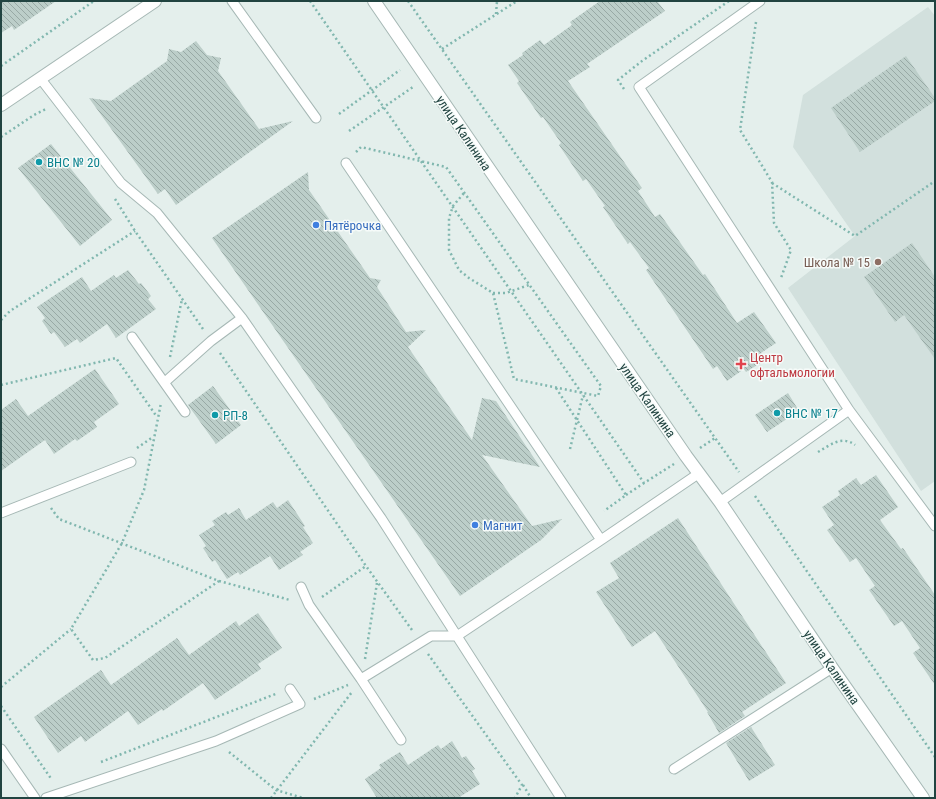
<svg xmlns="http://www.w3.org/2000/svg" width="936" height="799" viewBox="0 0 936 799" font-family="'Roboto Condensed',sans-serif">
<defs>
<pattern id="building-back-hatch" width="6" height="6" patternUnits="userSpaceOnUse"><rect width="6" height="6" fill="#bccec9"/><path d="M-1 5l2 2M0 0l6 6M5-1l2 2" fill="none" stroke="#98a9a5"/></pattern>
</defs>
<rect width="100%" height="100%" fill="#e4efec"/>
<path fill="#d2e0dd" d="M928,7L935,16V481L921,491L788,288L855,236L793,147L803,95Z"/>
<path fill="url(#building-back-hatch)" d="M1,1H56L14,30L12,26L1,33Z
M600,1H657L665,11L587,64L590,67L568,81L642,188L638,191L655,217L660,214L703,275L705,274L737,323L754,312L776,343L761,353L765,360L746,372L744,369L727,381L717,366L713,369L646,270L649,268L630,242L628,244L603,207L605,206L586,179L583,181L559,145L561,143L543,117L541,118L517,83L519,81L508,65L523,55L522,53L540,40L544,45L572,25L570,22Z
M196,41L207,55L221,58L218,71L259,129L293,121L176,205L165,189L158,194L89,98L111,101L167,61L169,49L181,52Z
M906,56L935,98V101L860,152L831,108Z
M51,144L112,220L80,246L18,168Z
M308,172L309,190L370,278L381,280L377,287L406,332L426,330L408,347L472,440L482,398L496,401L540,467L482,455L532,526L562,519L541,540L460,596L212,238Z
M912,243L935,277V359L904,315L895,322L864,277Z
M128,270L139,284L141,283L151,296L148,299L156,309L116,338L107,324L80,343L77,339L65,347L54,332L51,334L42,321L45,318L37,307L82,277L91,291L114,275L116,278Z
M95,369L119,404L94,422L97,427L77,441L75,439L54,454L45,440L1,471V410L16,399L28,416Z
M213,386L241,425L216,444L188,405Z
M788,393L799,411L767,432L755,415Z
M876,475L898,507L880,520L901,549L903,548L935,595V685L913,653L920,648L902,621L894,626L869,590L875,586L856,558L850,562L827,530L834,525L822,507L840,495L838,491L856,478L861,485Z
M288,500L305,526L303,527L313,543L300,552L303,555L279,570L270,556L240,575L238,572L227,579L215,560L212,562L203,548L206,546L199,535L215,525L212,521L226,512L228,515L239,508L246,520L273,502L277,508Z
M678,518L786,683L742,712L745,716L719,733L707,712H708L655,631L632,647L596,592L619,578L610,563Z
M258,613L282,648L258,664L261,669L215,700L203,683L163,711L162,709L138,725L128,711L85,742L81,736L58,753L34,717L101,670L111,685L177,638L189,655L236,621L239,626Z
M751,727L775,765L749,781L726,743Z
M452,741L462,758L466,756L475,769L472,771L480,784L458,798H377L365,779L381,768L379,765L400,752L408,765L438,745L441,749Z"/>
<g fill="none" stroke-linecap="round" stroke-linejoin="round">
<g stroke="#a6b8b5" stroke-width="11">
<path id="service" d="M232,1L316,118
M760,1L639,87L849,410L935,526
M40,78L121,183L157,213L242,318L381,518L561,798
M346,163L601,540
M132,337L185,412
M165,382L211,341L242,318
M720,502L849,410
M1,513L131,462
M301,587L309,605L361,679L401,740
M361,679L431,636H457L601,540L698,474
M1,749L35,798
M674,769L832,668
M46,798L216,741L300,704L290,689"/>
</g>
<g stroke="#a6b8b5" stroke-width="14">
<path id="tertiary" d="M374,1L686,456L720,502L832,668L923,798
M1,105L155,1"/>
</g>
<path stroke="#81b7af" stroke-width="2.5" stroke-dasharray="2 3" stroke-linecap="butt" d="M310,1L644,483L674,464
M408,1L739,472
M496,14L497,1
M756,22L740,130L772,182L774,223L791,250L781,278
M442,49L517,1
M1,66L94,1
M624,89L618,80L642,61L729,1
M339,114L400,70
M349,131L413,87
M1,137L34,115L46,109
M356,152L361,147L446,167C498,240 549,313 601,386L598,396L514,379L493,293L469,278L459,270L449,250V218L453,206L464,193
M772,183L855,236L935,181
M115,199L135,231L203,329
M493,293H506L529,285
M1,320L10,311L135,231
M220,353L366,566L412,630
M170,357L182,299
M1,385L116,358L157,417
M556,388L626,495L604,511
M137,448L153,437
M700,448L715,438
M570,449L583,395
M818,452C830,445 842,435 855,445
M626,495L644,483
M755,496L935,757
M51,508L59,519L219,581L105,658L93,660L71,629L122,543L144,490L161,403
M219,581L290,600
M322,597L366,566
M428,654L522,785L515,798
M365,659L377,583
M1,687L71,629
M314,699L348,685
M1,706L52,780
M229,752L276,790L303,798
M101,762L278,693
M523,785L531,798
M271,798L352,692"/>
<use href="#service" stroke="#fff" stroke-width="9"/>
<use href="#tertiary" stroke="#fff" stroke-width="12"/>
</g>
<g fill="#0f9aa8" stroke="#f6fbf9" stroke-width="1.5">
<circle cx="39" cy="162" r="4"/>
<circle cx="777" cy="413" r="4"/>
<circle cx="215" cy="415" r="4"/>
</g>
<g fill="#3f7fe0" stroke="#f6fbf9" stroke-width="1.5">
<circle cx="316" cy="225" r="4"/>
<circle cx="475" cy="525" r="4"/>
</g>
<circle fill="#8d6e63" stroke="#f6fbf9" stroke-width="1.5" cx="878" cy="262" r="4"/>
<path fill="#e0444e" stroke="#f6fbf9" stroke-width="1.5" d="M739 358h4v4h4v4h-4v4h-4v-4h-4v-4h4z"/>
<g text-anchor="middle" stroke-width="3" stroke-linejoin="round" paint-order="stroke">
<g font-size="13" fill="#214441" stroke="#f6fbf9">
<text transform="translate(464 133) rotate(56)" y="5">улица Калинина</text>
<text transform="translate(648 400) rotate(55)" y="5">улица Калинина</text>
<text transform="translate(832 667) rotate(55)" y="5">улица Калинина</text>
</g>
<g font-size="13" fill="#0d838f" stroke="#f6fbf9" text-anchor="start">
<text x="47" y="167">ВНС № 20</text>
<text x="785" y="418">ВНС № 17</text>
<text x="223" y="420">РП-8</text>
</g>
<g font-size="13" fill="#366cbe" stroke="#f6fbf9" text-anchor="start">
<text x="324" y="230">Пятёрочка</text>
<text x="483" y="530">Магнит</text>
</g>
<g font-size="13" fill="#785e54" stroke="#f6fbf9" text-anchor="end">
<text x="870" y="267">Школа № 15</text>
</g>
<g font-size="13" fill="#be3a42" stroke="#f6fbf9" text-anchor="start">
<text x="750" y="362">Центр<tspan x="750" dy="15">офтальмологии</tspan></text>
</g>
</g>
<rect width="936" height="799" fill="none" stroke="#214441" stroke-width="4"/>
</svg>
